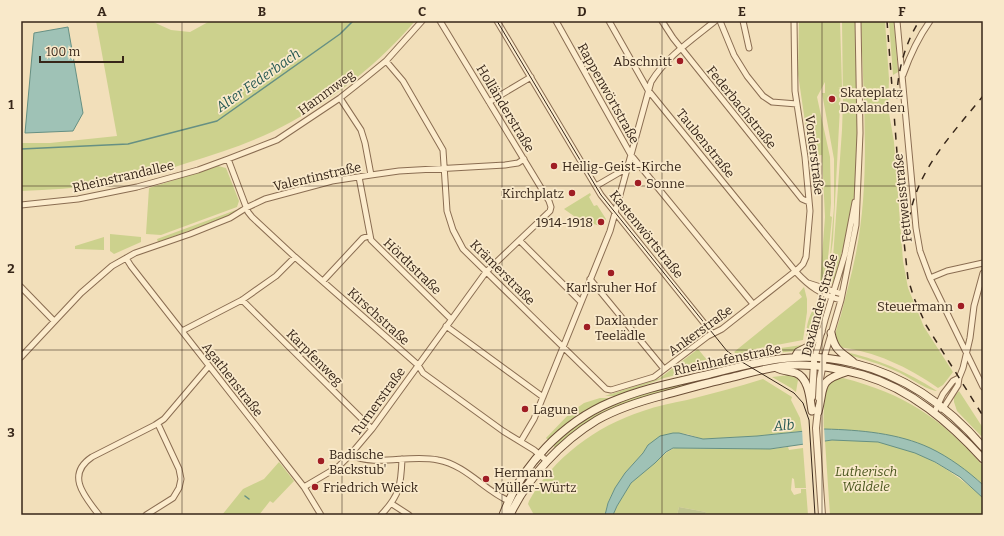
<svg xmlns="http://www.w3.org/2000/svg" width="1004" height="536" viewBox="0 0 1004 536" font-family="Bitter,serif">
<rect width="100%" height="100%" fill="#f2dfba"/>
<path fill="#ccd18d" d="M96,21H151L171,30L190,32L210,21H415C381,61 338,96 291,122C259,140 223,152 187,163C161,172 133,180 105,184C77,188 49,190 21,191V143H50L117,136Z
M799,21H840L842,87L838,88H841L833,240L829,269L834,207V159L822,93H825V82L817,97L830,157L831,203L830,216L832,217L827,269C828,274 828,281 824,283L820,282L825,217L822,155L810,156L798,74Z
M842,21H855C857,76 861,133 855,188C852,218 843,248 835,277L832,284L827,286L833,258L842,130L843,101Z
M861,21H885L889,79L888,107L894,142L903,261L908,288L924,327L953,372L943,385L938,388C908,367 875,351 838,347C836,343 835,340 835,336C836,329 839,322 841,315C846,294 852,274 856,253C871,177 863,98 861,21Z
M889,21H894L898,72L893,75Z
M218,166L226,168L239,201L237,207L161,235L146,234L149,188Z
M590,193L591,195L589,197L594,206L597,205L606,219L603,225L600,226L578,219L564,209Z
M236,210L238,211L224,218L158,242L157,239Z
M110,234L141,237V242L114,254L110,251Z
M104,237V250L75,249V246Z
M804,287L807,299V312L803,340L755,349L748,352L741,358L734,352L802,297L799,293Z
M821,296L824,303L814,336L808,344C803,326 811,311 821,296Z
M802,345L804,346L796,351L766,354L744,362L741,360L754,352Z
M698,349L707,360L711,358L717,365L664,378L615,396H605L660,378Z
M842,351C878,359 906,371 937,391C926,390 909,377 898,372C881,364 863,359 846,354Z
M745,369L747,370L703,381L694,385L632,402L556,449L553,445L569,432L588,418L624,401L650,392Z
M790,375L795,377L798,380L796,392L791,388L772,377Z
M843,378C905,394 941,418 983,466V485L978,480L912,441L868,432L824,429C823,422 824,393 827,387C830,381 837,379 843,378Z
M763,379L792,397L791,400L800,418L802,431L757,436L703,439L687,434L673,433L648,445L643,453L625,473L615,488L608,502L605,515H534L528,504L529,501C553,458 596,426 643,411C657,406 672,403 687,400C713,393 738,387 763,379Z
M959,391L983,428V438L957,411L954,402V397Z
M600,398H615L549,441L546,438L570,413L584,403Z
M832,440C847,440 863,440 878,442C917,448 952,470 981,496L983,498V515H830L825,441Z
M788,447L789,450L803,448L806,488H795L794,479L792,478L791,490L794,495L801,493V489H806L808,515H705L706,512L679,507L677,515H613L617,506L631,483L666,453L674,448L770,449Z
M279,462L294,481L273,503L270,501L259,515H222L243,489L264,479Z"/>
<path fill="#c0c48e" d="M679,507L706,512L705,515H677Z"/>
<path fill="#9fc2b6" stroke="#669083" d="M68,27L83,113L73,131L25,133L34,33Z
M825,429C860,430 898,433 930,448C949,457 968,471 983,485V498L960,477L935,462L915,453L878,442L832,440L770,449L673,448L666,452L655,463L631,483L617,506L613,515H605L608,503L615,488L625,473L643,453L648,445L660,436L673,433H679L703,439L757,436Z"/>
<path fill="#f2dfba" d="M824,427L825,443L803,446L802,429Z"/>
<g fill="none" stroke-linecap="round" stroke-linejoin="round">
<path stroke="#669083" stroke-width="1.5" d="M21,149L128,144L217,121L340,34L353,21
M245,496L249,499"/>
<g stroke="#8a6d52" stroke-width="7">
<path id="minor" d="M497,21L601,195L712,333
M556,21L631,155L753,304
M609,21L648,90L796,272C809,286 821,295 841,300
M662,21L673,38L802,199L809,202
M720,21L734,55L747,76L763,96L772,102L797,104
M743,21L749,48
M897,21L916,228L920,251L930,278L983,387
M386,61L403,81L443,150L447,211L453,230L463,249L606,389L611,390L654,377L708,336L722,329L798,269L803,264L806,257L810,211L805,157L795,91L794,21
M903,75C910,55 918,38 930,21
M340,98L361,130L365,143L371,175
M489,102L531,77
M228,159L248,212L252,217L295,257L418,365L423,373L503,431L534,450L547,461
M359,177L371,240L451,319
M596,186L627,168
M21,205L78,199L137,187L198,170L228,159L277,140L340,98L364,79L386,61L422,21
M520,241L581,302
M126,258L131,266L304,487L321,515
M930,278L947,271L983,263
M590,279L664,369
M323,281L363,238L369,236
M808,283L842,294
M21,287L54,321
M242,300L372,429
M446,326L543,397
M182,331L242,300L276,276L295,257
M21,357L81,293L112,266L135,253L190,234L230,218L246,208L265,199L332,181L371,175L399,171L505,165L518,163L524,159
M815,357L825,320L845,254L855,202
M824,358L841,300L856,225L860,133L858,21
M941,409L944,407L958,385L959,378
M934,413L943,394L953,381L959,378L963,368L970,338L974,306L983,273
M521,441L534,419L610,231L651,82C666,57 693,39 715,21
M350,455C377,467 409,454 438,460C466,465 485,491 509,501
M304,487L338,467L350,455L372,429L486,272L550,211L551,207L549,201L440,21
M392,504L409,515
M99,515C85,497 65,475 92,457L155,425L164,419L209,366
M146,515L173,498L179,488L181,479L179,469L158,424
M381,515C400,495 401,485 402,459"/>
</g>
<g stroke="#8a6d52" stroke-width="8">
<path id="tertiary" d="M812,397L814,362
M819,398L820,379L824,358
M818,409L816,428L822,515"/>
</g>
<g stroke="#6b4e36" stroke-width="9">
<path id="secondary" d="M831,333C835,351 840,351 853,362
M795,357L798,352L808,347L821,332
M777,368C783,371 790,371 796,373C809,378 810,399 812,411
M818,412C825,387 817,381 846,372
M503,515C521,466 563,422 611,402C643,388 677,382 710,374C760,361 802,350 853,363C906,376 948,406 983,447
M510,515C527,478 562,441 597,420C618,408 641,401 664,395C686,389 707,383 729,378C750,373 772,366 794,365C817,364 841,369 863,375C911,389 950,423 983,459"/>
</g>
<use href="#minor" stroke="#fceccd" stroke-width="5"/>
<use href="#tertiary" stroke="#fceccd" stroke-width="6"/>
<use href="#secondary" stroke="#fceccd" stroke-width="7"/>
<path stroke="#372619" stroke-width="1" d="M497,21L601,195L727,351L742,362L794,393L803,403L809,420L815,515"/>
<path stroke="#372619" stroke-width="1.5" stroke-dasharray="7 7" stroke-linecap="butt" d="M887,21L903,232L908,279L914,298L926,325L983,416
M897,99C897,72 905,44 919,21
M908,233C910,177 949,138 983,96"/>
</g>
<path fill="none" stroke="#372619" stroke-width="1" stroke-opacity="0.55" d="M182,21V515M342,21V515M502,21V515M662,21V515M822,21V515M21,186H983M21,350H983"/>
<g fill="#9f1d24" stroke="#f9e9ca" stroke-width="1.5">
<circle cx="680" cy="61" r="4"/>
<circle cx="832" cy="99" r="4"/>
<circle cx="554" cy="166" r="4"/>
<circle cx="638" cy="183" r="4"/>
<circle cx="572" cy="193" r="4"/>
<circle cx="601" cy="222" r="4"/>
<circle cx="611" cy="273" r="4"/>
<circle cx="961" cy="306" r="4"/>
<circle cx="587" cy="327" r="4"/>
<circle cx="525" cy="409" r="4"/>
<circle cx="321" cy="461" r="4"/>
<circle cx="486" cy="479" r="4"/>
<circle cx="315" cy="487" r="4"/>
</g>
<g text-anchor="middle" stroke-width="3.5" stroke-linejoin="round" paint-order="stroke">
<g font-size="13" fill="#372619" stroke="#f9e9ca" text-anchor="start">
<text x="672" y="66" text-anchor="end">Abschnitt</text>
<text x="840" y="97">Skateplatz<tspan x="840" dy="15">Daxlanden</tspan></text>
<text x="562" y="171">Heilig-Geist-Kirche</text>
<text x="646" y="188">Sonne</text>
<text x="564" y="198" text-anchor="end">Kirchplatz</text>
<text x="593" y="227" text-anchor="end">1914-1918</text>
<text x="611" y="292" text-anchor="middle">Karlsruher Hof</text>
<text x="953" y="311" text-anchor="end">Steuermann</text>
<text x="595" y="325">Daxlander<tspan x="595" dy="15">Teelädle</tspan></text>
<text x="533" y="414">Lagune</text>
<text x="329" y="459">Badische<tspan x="329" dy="15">Backstub'</tspan></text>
<text x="494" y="477">Hermann<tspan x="494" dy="15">Müller-Würtz</tspan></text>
<text x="323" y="492">Friedrich Weick</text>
</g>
<g font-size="13" fill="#372619" stroke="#f9e9ca">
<text transform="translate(326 92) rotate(-36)" y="5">Hammweg</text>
<text transform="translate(609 93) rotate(61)" y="5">Rappenwörtstraße</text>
<text transform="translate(742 107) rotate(51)" y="5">Federbachstraße</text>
<text transform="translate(506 108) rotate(59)" y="5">Holländerstraße</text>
<text transform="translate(706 143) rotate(51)" y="5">Taubenstraße</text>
<text transform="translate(815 155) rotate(83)" y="5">Vorderstraße</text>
<text transform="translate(123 176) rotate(-13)" y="5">Rheinstrandallee</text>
<text transform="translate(317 176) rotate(-13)" y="5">Valentinstraße</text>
<text transform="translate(902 198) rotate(-96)" y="5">Fettweisstraße</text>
<text transform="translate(647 234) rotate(51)" y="5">Kastenwörtstraße</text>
<text transform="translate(413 266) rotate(44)" y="5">Hördtstraße</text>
<text transform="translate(503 272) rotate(45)" y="5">Krämerstraße</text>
<text transform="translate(819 305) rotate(-75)" y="5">Daxlander Straße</text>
<text transform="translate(379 316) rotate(42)" y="5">Kirschstraße</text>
<text transform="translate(700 330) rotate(-36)" y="5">Ankerstraße</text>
<text transform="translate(315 357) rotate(45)" y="5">Karpfenweg</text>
<text transform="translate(727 359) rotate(-12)" y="5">Rheinhafenstraße</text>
<text transform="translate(233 379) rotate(52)" y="5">Agathenstraße</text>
<text transform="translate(378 401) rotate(-54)" y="5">Turnerstraße</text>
</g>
<g font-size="13" font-style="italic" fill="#4a561e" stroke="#f9e9ca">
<text x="866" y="476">Lutherisch<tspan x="866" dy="15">Wäldele</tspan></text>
</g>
<g font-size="14" font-style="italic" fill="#275953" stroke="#f9e9ca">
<text transform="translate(258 80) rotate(-35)" y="5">Alter Federbach</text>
<text transform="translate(784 425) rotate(-4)" y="5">Alb</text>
</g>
</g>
<rect width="1004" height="536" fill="none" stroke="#f9e9ca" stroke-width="44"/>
<path d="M40 56v6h83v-6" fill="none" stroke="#372619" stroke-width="2"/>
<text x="46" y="56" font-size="12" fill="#372619" stroke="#f9e9ca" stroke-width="3" paint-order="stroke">100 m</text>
<rect x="22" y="22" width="960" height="492" fill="none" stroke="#372619" stroke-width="1.5"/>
<g font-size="13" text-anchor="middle" font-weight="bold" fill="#372619">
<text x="102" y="16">A</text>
<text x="262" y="16">B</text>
<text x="422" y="16">C</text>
<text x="582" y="16">D</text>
<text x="742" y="16">E</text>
<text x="902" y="16">F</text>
<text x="11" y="109">1</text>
<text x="11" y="273">2</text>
<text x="11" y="437">3</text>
</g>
</svg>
